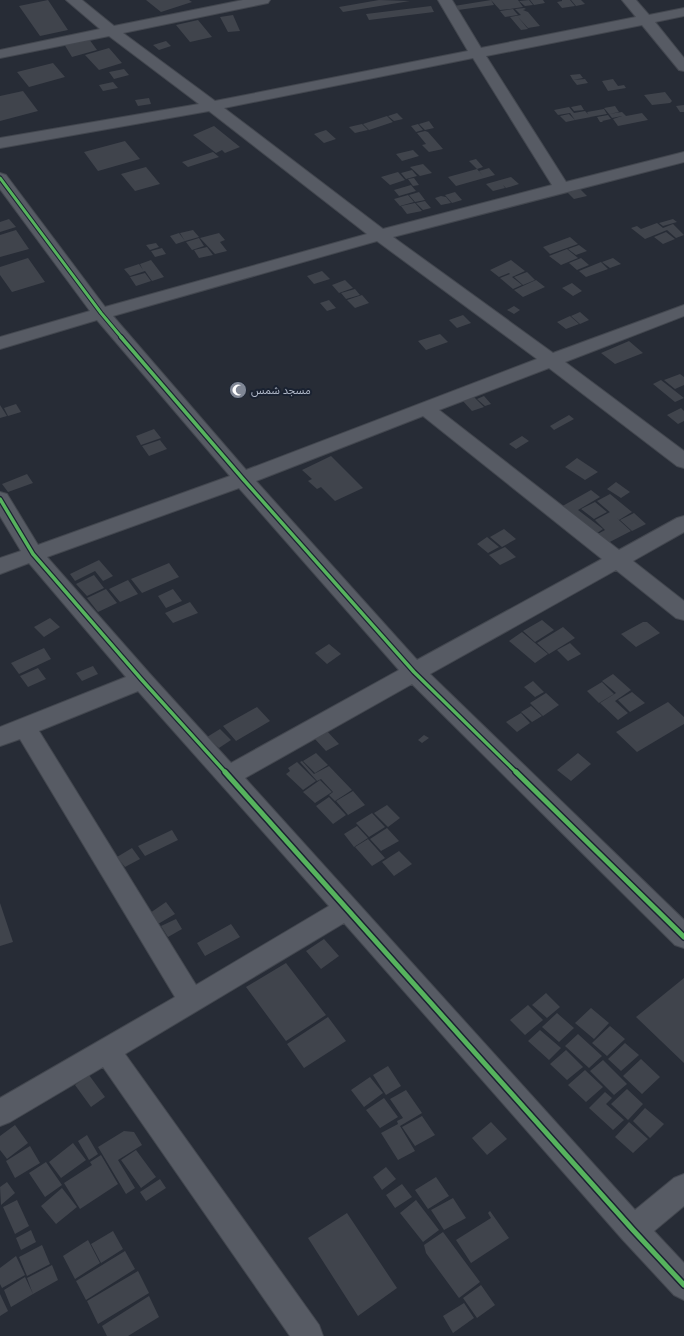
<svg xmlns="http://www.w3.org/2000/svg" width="684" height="1336" viewBox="0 0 684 1336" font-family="Lato,'Noto Sans Arabic',sans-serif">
<rect width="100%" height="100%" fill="#272c36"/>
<path fill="#40444c" d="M48,0L68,30L40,36L19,6Z
M146,0H189L192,2L161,12Z
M379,0L410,1L343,12L339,7Z
M491,0L494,5L458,10L454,6Z
M491,0H518L523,7L510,9L504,2L510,9L500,10Z
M529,0L533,5L525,6L519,1Z
M530,0H543L545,3L534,5Z
M562,0H570L575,6L562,8L557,2L562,1Z
M571,0H581L585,4L576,6Z
M431,6L434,12L369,20L366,14Z
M524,8L526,9L523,10L528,12L540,26L528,28L518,17L528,29L521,30L510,17L521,15L515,9Z
M513,9L518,15L505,17L500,11Z
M233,15L240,31L228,32L220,17Z
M198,20L212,37L190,42L176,25Z
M89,39L97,50L72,57L64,44Z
M166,41L171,46L159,50L153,45Z
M109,48L122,63L99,70L85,55Z
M53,63L65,77L29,87L17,72Z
M124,69L129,75L114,79L109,72Z
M580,74L583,78L573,80L570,75Z
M585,79L588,83L577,85L573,80Z
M613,79L618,86L624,85L626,88L608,91L602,81Z
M113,82L118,88L103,91L99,85Z
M23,91L38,111L0,121V96Z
M665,92L672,101L670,103L652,105L644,95Z
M149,98L151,104L138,106L135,100Z
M581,105L584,110L574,111L571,107Z
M684,105V112H680L676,106Z
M615,106L619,112L609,114L604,108Z
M569,107L574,113L585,111L591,117L575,120L570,113L558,115L554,110Z
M604,109L607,114L590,117L587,112Z
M622,112L626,116L642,113L648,120L618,126L613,119L622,116L612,118L609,114Z
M397,113L403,119L394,121L388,116Z
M569,114L575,120L566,122L560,116Z
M608,115L611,119L602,121L603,122H600L597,117Z
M387,116L393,122L369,130L363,124Z
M429,121L434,128L425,130L419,124Z
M362,124L368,130L355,133L349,127Z
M418,124L423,130L416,132L411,126Z
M214,126L240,147L225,153L222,150L216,153L193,135Z
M326,130L336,139L324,143L314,134Z
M425,131L428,132L443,149L429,152L422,145L426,144L417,133Z
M125,141L140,159L98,171L84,152Z
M413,150L419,156L402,161L396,154Z
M213,152L219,157L188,167L182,162Z
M476,159L483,167L477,169L469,161Z
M423,164L432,173L420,176L410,167Z
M146,167L160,184L135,191L121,174Z
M489,168L495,175L456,186L448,177L477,169L483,176L479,171Z
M412,170L417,176L406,179L401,173Z
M398,172L405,180L390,185L381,177Z
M511,177L519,184L506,188L503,185L505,188L493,191L486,184Z
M414,178L419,185L413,186L408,179Z
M411,185L416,191L399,196L394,190Z
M579,188L587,196L574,199L567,192Z
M419,192L425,200L415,202L409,195Z
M455,192L462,200L452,203L445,195Z
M408,195L414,202L400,206L394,199Z
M441,196L446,197L451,203L441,205L435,198Z
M425,201L431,208L423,210L416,203Z
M415,203L422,211L407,214L401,206Z
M9,219L16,227L0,232V222Z
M673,219L677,222L663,226L659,223Z
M657,223L663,228L673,224L684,235L676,238L667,230L645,239L631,228L637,226L641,229Z
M16,230L29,249L0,257V235Z
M193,230L199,237L185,241L180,233Z
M666,232L675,239L663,244L654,237Z
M179,233L185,241L176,244L170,236Z
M219,233L225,240L220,242L227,251L215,254L200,238Z
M570,237L578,244L550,254L543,247Z
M199,238L204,246L192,250L186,242Z
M156,243L159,247L150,250L146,245Z
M579,245L587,251L576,255L568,249Z
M207,247L213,255L199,258L194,250Z
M162,248L166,254L155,257L151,251Z
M567,249L578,258L561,265L549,256Z
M28,258L45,282L12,292L0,275V267Z
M581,258L589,265L577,270L569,263Z
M613,258L621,264L610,268L602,262Z
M151,260L164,277L152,281L145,271L130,276L124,269L139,264L143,270L140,264Z
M511,260L525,271L512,277L522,285L513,289L500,278L510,274L509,273L499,277L490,270Z
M601,262L608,269L586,277L579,271Z
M322,271L330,279L314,284L307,276Z
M527,272L535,280L523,285L514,277Z
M145,273L151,281L136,286L130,277Z
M345,280L353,288L339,293L332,285Z
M536,280L545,287L523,297L514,290Z
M572,283L582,291L573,296L562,288Z
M355,289L360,295L346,299L341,293Z
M362,295L369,303L355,308L347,300Z
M329,300L336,308L327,311L320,303Z
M514,306L520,310L514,314L507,310Z
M580,312L589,320L580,324L571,316Z
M463,315L471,323L457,328L449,320Z
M570,316L579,324L566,329L557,322Z
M440,334L448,342L426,350L418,341Z
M629,341L643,353L615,364L601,353Z
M680,374L684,377V385L675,389L664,380Z
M661,380L684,398L675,402L653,384Z
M473,396L484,407L472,411L462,400Z
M484,396L491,404L485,406L477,399Z
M16,404L21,412L8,416L4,408Z
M0,405L7,416L0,418Z
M681,408L684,411V421L678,424L667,415Z
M569,415L574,419L554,430L550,426Z
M154,429L161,438L141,445L136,436Z
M522,436L529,441L516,449L509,444Z
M160,440L167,449L149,456L142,446Z
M331,456L363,488L335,501L321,487L317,489L308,481L312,479L302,470Z
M577,458L598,472L585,480L565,467Z
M27,474L33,483L8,492L2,484Z
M616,482L630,492L621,498L607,489Z
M591,490L600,497L578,510L603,529L593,536L559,508Z
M610,494L632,512L619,520L597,501Z
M595,502L607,512L594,519L581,509Z
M610,512L631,531L604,545L594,536L605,530L595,520Z
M634,513L646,524L632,531L620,520Z
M504,529L516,539L502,547L490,537Z
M487,537L499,547L488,553L477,544Z
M505,547L516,557L500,565L489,555Z
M99,560L113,576L103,581L95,571L75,581L70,574Z
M169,563L179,577L142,593L131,579Z
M94,575L104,588L87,596L76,584Z
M128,580L138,594L120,602L109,589Z
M106,589L117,603L98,612L87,598Z
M173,589L182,601L166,608L158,596Z
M190,602L198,613L173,623L165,613Z
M50,618L60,627L44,637L34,627Z
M542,620L554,630L535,642L523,631Z
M643,622H647L660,633L636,647L621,634Z
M563,627L575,638L549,654L537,643Z
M522,632L548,654L535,663L509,641Z
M570,643L581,654L568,661L557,650Z
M329,644L341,654L327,664L315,653Z
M44,648L51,659L19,674L11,663Z
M93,666L98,674L82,681L76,673Z
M38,668L46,679L28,687L20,676Z
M613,674L631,690L615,701L628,713L618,720L600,703L616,693L602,681Z
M533,681L544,692L535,697L524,687Z
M602,682L614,694L599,703L587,691Z
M632,692L645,703L630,712L618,700Z
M546,693L559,705L543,716L530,703Z
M668,702L684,717V724L637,752L616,732Z
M531,706L542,716L532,722L521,712Z
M257,707L270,721L236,741L223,726Z
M521,713L530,723L517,732L506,722Z
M220,729L231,740L219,748L207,737Z
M326,730L339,744L326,751L314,738Z
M424,735L429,738L422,743L418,740Z
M316,753L328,765L315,773L303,761Z
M578,753L591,764L571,781L557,770Z
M302,761L314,774L329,766L352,790L335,801L329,795L333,792L321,779L317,781L300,762Z
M297,762L316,781L303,790L286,774L290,771L288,768Z
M320,780L332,792L315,803L303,792Z
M353,791L365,805L348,815L336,801Z
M329,797L346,815L333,824L316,806Z
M387,805L400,818L388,827L374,813Z
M372,813L385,827L369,837L356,823Z
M357,826L368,838L354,847L344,834Z
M387,828L399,841L381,851L370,839Z
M172,830L178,840L145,856L138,846Z
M368,839L385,858L372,866L355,847Z
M132,848L140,859L125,867L117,857Z
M399,851L412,864L394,876L382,862Z
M166,902L175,914L158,924L150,913Z
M0,903L13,942L0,946Z
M176,919L182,929L168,937L161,926Z
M231,924L240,937L205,956L197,943Z
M324,939L339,956L321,969L306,951Z
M286,963L326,1015L286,1041L246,987Z
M684,978V1063L636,1017Z
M546,993L560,1007L547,1018L532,1005Z
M528,1005L543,1020L525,1035L510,1020Z
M591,1008L609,1023L594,1039L575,1023Z
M557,1013L574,1028L559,1042L542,1027Z
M328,1017L346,1041L304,1068L287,1044Z
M610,1026L625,1039L607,1056L592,1043Z
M540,1030L561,1048L549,1060L528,1041Z
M578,1034L602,1056L589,1068L565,1046Z
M625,1043L639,1055L621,1071L608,1059Z
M566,1050L583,1067L567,1080L550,1064Z
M641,1059L660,1077L642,1094L623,1076Z
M603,1060L627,1084L614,1095L590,1071Z
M388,1066L401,1086L386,1095L373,1075Z
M585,1070L603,1087L586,1102L568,1085Z
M89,1075L105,1097L91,1107L75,1085Z
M370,1077L383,1093L364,1107L351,1090Z
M627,1089L643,1104L628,1120L611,1104Z
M406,1090L422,1113L400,1126L415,1151L398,1160L381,1133L398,1124L397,1121L403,1118L390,1099Z
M605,1092L612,1098L606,1104L624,1120L613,1130L589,1108Z
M384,1098L398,1117L380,1128L366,1110Z
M645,1108L664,1124L650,1138L633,1121Z
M422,1116L435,1135L415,1146L402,1127Z
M491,1122L507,1139L487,1155L472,1138Z
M629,1122L648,1139L633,1153L615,1137Z
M15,1125L28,1143L7,1159L0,1150V1136Z
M124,1131L134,1132L142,1145L118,1160L135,1188L126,1194L98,1147Z
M87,1135L98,1154L89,1160L78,1141Z
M73,1143L86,1160L61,1178L49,1162Z
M30,1146L40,1163L15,1178L6,1161Z
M136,1150L156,1177L141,1188L121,1160Z
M101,1155L118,1184L80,1209L64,1183L92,1165L90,1162Z
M46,1162L62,1185L45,1197L29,1173Z
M386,1167L396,1179L382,1190L373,1177Z
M436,1177L449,1196L428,1209L415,1190Z
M160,1179L166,1188L146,1201L140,1192Z
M7,1182L15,1193L1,1205L0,1187Z
M402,1184L412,1197L395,1208L386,1195Z
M62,1188L77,1207L56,1224L41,1206Z
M453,1198L466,1218L444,1230L431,1210Z
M17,1200L29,1226L15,1234L3,1207Z
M416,1200L439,1230L423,1242L400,1213Z
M490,1211L509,1238L471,1263L456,1240L491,1218L488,1213Z
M347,1213L397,1288L358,1316L308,1238Z
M31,1230L36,1242L21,1250L16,1238Z
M113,1231L123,1249L101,1263L91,1244Z
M443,1232L480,1282L459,1298L426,1253L424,1245Z
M88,1240L100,1263L75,1279L63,1256Z
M42,1245L50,1264L27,1276L19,1257Z
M125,1251L135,1269L86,1300L76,1281Z
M16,1256L25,1275L2,1288L0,1284V1268Z
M52,1265L58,1280L33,1294L27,1278Z
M138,1271L149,1293L98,1324L87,1301Z
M25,1277L33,1294L11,1307L4,1290Z
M481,1285L495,1305L477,1318L463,1298Z
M0,1294L8,1311L0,1316Z
M149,1296L159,1317L128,1336H107L102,1326Z
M464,1303L474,1318L453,1333L443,1316Z"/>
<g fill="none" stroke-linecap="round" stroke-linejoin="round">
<g stroke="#43474f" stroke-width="2">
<path id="minor" d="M66,0H82L114,26L243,0H270L268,3L263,4L123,33L215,101L468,51L438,0H452L481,48L636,17L622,0H636L649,15L684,8V16L655,22L684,58V71L679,70L642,25L486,56L566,182L684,152V162L393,237L553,353L684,305V316L565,362L684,451V468L677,466L549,368L439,410L619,550L677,518L684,516V532L633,561L684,601V620L676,618L616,570L430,674L684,920V948L675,945L412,684L245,778L635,1210L674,1178L684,1174V1206L654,1231L684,1263V1300L674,1295L623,1240L344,923L125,1054L319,1325L323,1336H290L103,1067L10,1122L0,1126V1098L175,997L20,739L0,746V727L126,677L29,563L0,574V558L21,551L0,516V492L7,494L38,545L230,476L97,320L0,349V337L90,311L0,189V173L6,175L105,307L367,234L209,111L0,148V138L199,104L109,36L0,58V50L100,29ZM473,58L552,185L383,229L224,108ZM377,241L537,359L246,470L113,316ZM423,416L602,559L417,660L256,481ZM239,488L399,670L231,763L150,674L47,557ZM138,691L329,906L196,985L39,731Z"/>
</g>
<use href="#minor" fill="#575b64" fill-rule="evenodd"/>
<g stroke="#1a2231" stroke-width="5">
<path id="cycleway-far2" d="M0,178L101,313L122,338"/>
</g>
<g stroke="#1a2231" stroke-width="6">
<path id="cycleway-far1" d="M121,337L243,479L414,672L517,773
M0,499L33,554L142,680L226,773"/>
</g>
<g stroke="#1a2231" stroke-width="8">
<path id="cycleway" d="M225,772L633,1230L684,1285
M516,772L684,937"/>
</g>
<use href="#cycleway-far2" stroke="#56b35d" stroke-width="3"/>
<use href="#cycleway-far1" stroke="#56b35d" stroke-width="3.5"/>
<use href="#cycleway" stroke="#56b35d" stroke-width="5"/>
</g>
<defs>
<g id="mosque-disc" transform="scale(0.9)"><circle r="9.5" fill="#808795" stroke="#1a2231"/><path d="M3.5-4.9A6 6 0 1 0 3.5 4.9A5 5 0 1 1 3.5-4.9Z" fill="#fff"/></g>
</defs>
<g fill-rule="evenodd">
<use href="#mosque-disc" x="238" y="390"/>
</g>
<g text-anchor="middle" stroke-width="4" stroke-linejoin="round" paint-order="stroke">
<g font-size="11" fill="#b0b8c8" stroke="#1a2231" text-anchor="start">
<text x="251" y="394">مسجد شمس</text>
</g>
</g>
</svg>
